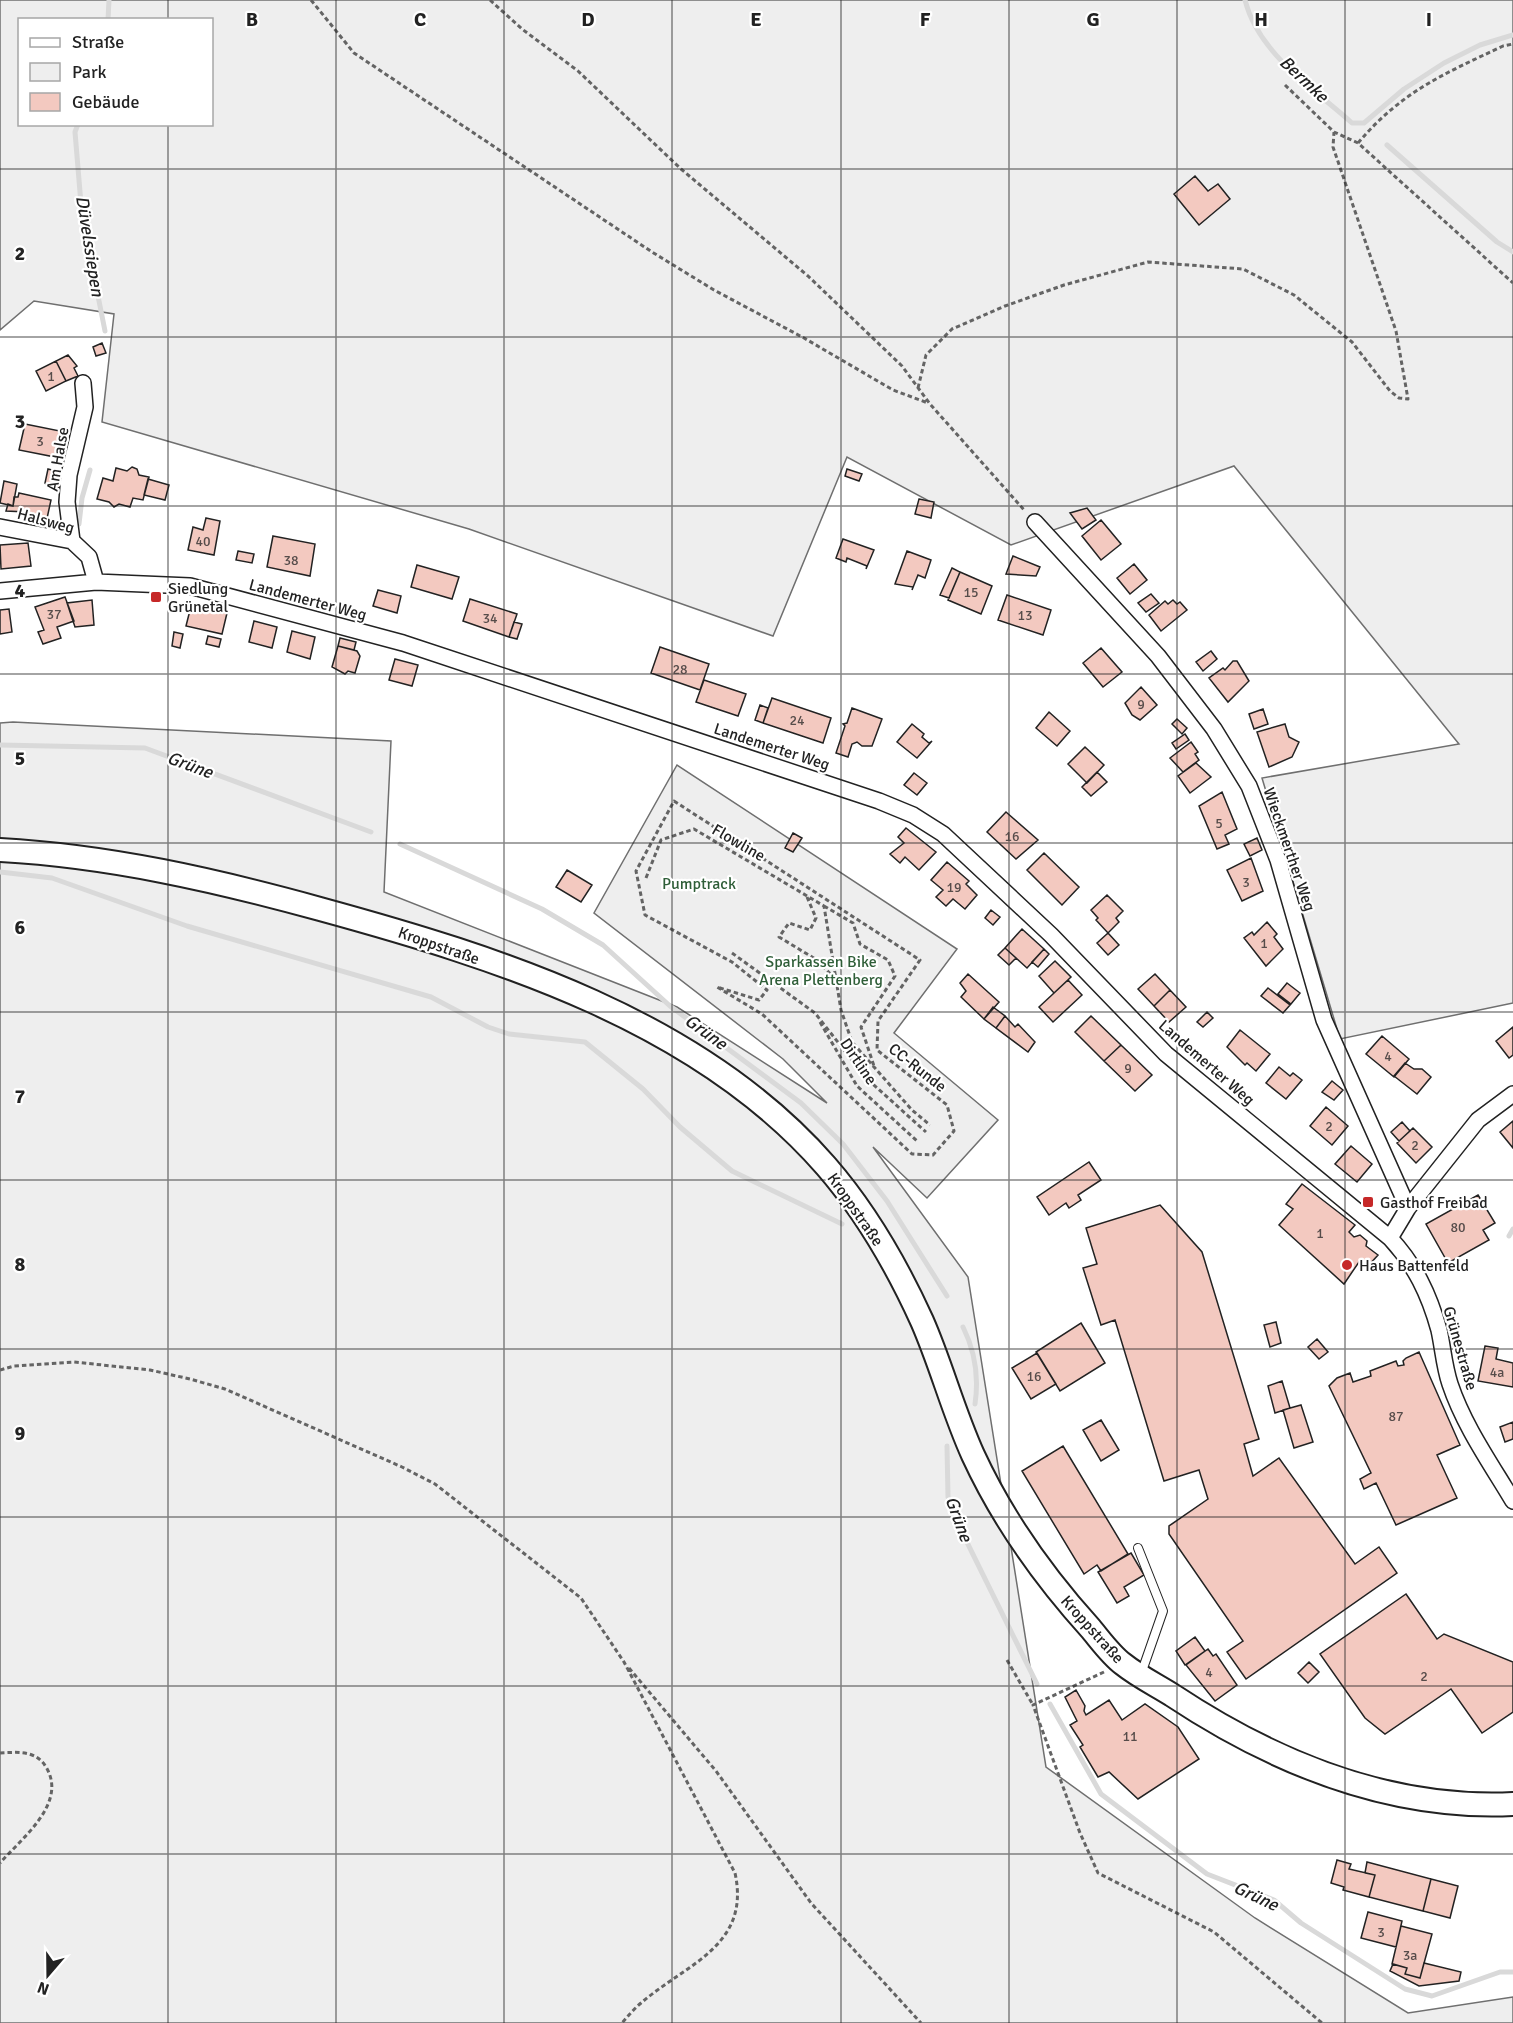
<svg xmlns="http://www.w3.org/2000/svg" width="1513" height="2023" viewBox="0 0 1513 2023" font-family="Signika,sans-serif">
<rect width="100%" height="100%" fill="#fff"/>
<path fill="#eee" stroke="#6f6f6f" stroke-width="1.5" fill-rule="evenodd" d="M0,0H1513V1003L1340,1039L1262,778L1459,744L1234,466L1011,545L847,457L773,636L469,529L102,422L114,314L34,301L0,330ZM20,20H212V124H20Z
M13,722L391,741L384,892L677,1007L827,1103L783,1059L594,913L677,765L957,949L894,1033L998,1120L927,1198L873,1147L968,1277L1046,1767L1255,1918L1408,2013L1513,1997V2023H0V723Z"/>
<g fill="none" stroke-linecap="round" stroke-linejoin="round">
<path stroke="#d9d9d9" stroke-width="5" d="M1245,0C1258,53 1313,88 1352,123H1364L1404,89L1444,63L1480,45L1513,35
M108,20L109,0
M78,124L75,132L82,216L105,331
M1387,145L1497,242L1513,252
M79,524L82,498L90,470
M0,745L145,748L371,832
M400,844L542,909L603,945L670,1006L801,1103L843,1144L887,1201L947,1296
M0,872L52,878L187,926L431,997L488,1027L509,1034L585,1042L643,1089L680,1127L732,1171L842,1224
M1509,1236L1513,1229
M963,1327C975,1351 979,1377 975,1404
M947,1446L948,1497L956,1520L1037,1684
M1050,1704L1101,1794L1207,1874L1274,1900L1301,1923L1405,1989L1432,1996L1500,1972H1513"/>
</g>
<path fill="#f3c9c0" stroke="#222" stroke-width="1.5" d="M1195,176L1208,191L1218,184L1230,199L1199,225L1174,194Z
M102,343L106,353L96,356L93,347Z
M68,355L77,366L74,368L78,376L66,381L56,361Z
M56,361L66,381L46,391L36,371Z
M25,424L60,431L55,457L19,450Z
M61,443L71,445L66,459L58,458Z
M132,467L137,469L139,475L149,477L143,500L133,498L130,507L119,504L114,507L109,502L97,499L103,478L113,481L116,468L127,471Z
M48,469L67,474L63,488L48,487L45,483Z
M847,469L862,474L859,481L845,476Z
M148,479L169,485L165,500L144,495Z
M4,481L17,484L13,506L0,503Z
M19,493L51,500L46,523L26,519L27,512L6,511L8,504L13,506L14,497H18Z
M919,499L934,502L931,518L915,514Z
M1087,508L1096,520L1082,529L1070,513Z
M206,518L220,521L214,555L188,550L193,527L203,530Z
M1101,520L1121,544L1101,560L1082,536Z
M273,536L315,544L310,576L267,567Z
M843,539L874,550L866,569L867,566L847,558L846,562L836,558Z
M28,543L31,566L1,569L0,545Z
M238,551L254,554L252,563L236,560Z
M907,551L931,560L925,578L918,575L912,590L913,587L895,584Z
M1013,556L1040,567L1036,576L1006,574Z
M1134,564L1147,580L1130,594L1117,578Z
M417,565L459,577L452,599L411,587Z
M952,568L960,572L949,598L940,595Z
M960,572L992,586L981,614L948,600Z
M378,590L401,596L397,613L373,606Z
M1151,594L1159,603L1146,612L1138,603Z
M1007,595L1051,610L1043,635L998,620Z
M65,597L74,621L57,627L61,638L43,644L38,632L44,630L35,607Z
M470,599L517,614L509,637L463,621Z
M92,600L94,625L75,627L67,603Z
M1173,600L1177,604L1180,602L1187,610L1161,631L1149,615L1165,601L1168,604Z
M191,606L227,613L222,634L186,626Z
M9,609L12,632L0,634V610Z
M254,621L277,627L272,648L249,642Z
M514,622L522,624L517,639L509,637Z
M292,631L315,637L310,659L287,652Z
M174,632L183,634L180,648L172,646Z
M208,636L221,639L219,647L206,644Z
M340,638L356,642L354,650L338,646Z
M338,646L357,651L360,656L355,673L348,671L345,674L332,667Z
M660,647L709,664L700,690L651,673Z
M1101,648L1122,672L1103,687L1083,663Z
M1211,651L1217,659L1203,671L1196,662Z
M395,659L418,665L412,686L389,680Z
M1233,661H1237L1249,681L1228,702L1209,678L1223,668L1225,670Z
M704,680L746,694L738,716L696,702Z
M1141,687L1157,705L1140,720L1132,715L1125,703Z
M772,698L831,718L823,743L763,723Z
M760,705L768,708L763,723L755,720Z
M852,708L882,719L872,746H862L857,742L852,744L848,757L836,753L845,726L843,724L847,723Z
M1263,709L1268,724L1254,729L1249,714Z
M1049,712L1070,731L1057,746L1036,728Z
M1177,719L1187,728L1182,734L1172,724Z
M912,724L924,734L922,737L929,743L932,741L917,758L897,742Z
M1285,724L1289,737L1299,742L1292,757L1269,767L1257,732Z
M1185,734L1189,740L1176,749L1172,743Z
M1191,742L1198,752L1195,754L1199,760L1183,772L1170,758Z
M1085,747L1104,765L1087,783L1068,764Z
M1196,763L1211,777L1190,793L1178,776Z
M1097,772L1107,782L1091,796L1082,787Z
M914,773L927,783L917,795L904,785Z
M1222,792L1237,829L1225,835L1229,844L1217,849L1199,806Z
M1006,812L1038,840L1016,859L987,832Z
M906,828L936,852L919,870L905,857L900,863L890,854L904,843L898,837Z
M793,833L802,838L793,852L785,848Z
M1257,838L1262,850L1250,856L1244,844Z
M1044,853L1079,887L1062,905L1027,870Z
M1251,858L1263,891L1242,901L1227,870Z
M947,862L969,881L966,884L977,895L965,909L953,899L946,906L936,897L943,890L931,880Z
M567,870L592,885L581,902L556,887Z
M1107,895L1123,911L1116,918L1119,922L1108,933L1096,920L1098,918L1091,910Z
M991,910L1000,917L993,925L985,918Z
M1267,922L1277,934L1274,937L1283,949L1266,966L1244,938L1252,932L1254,935Z
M1022,929L1044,949L1027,968L1005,948Z
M1108,933L1119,945L1108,955L1097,943Z
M1005,948L1016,958L1009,965L998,955Z
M1044,949L1049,954L1038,967L1032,962Z
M1055,961L1071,977L1054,993L1039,976Z
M968,974L999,1002L984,1019L961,997L966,991L960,983Z
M1155,974L1170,990L1154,1006L1138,989Z
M1068,980L1082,995L1053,1022L1039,1007Z
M1287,983L1300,993L1291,1004L1278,994Z
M1268,988L1290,1005L1283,1013L1261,996Z
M1170,990L1186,1007L1169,1022L1154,1006Z
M993,1007L1005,1016L996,1028L984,1019Z
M1207,1012L1213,1018L1203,1027L1197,1022Z
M1005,1016L1015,1027L1018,1024L1035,1042L1028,1052L996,1028Z
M1091,1016L1121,1045L1104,1061L1075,1032Z
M1513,1027V1055L1509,1058L1496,1041Z
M1240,1030L1270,1054L1256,1071L1247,1063L1245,1065L1227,1047Z
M1382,1036L1409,1059L1394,1077L1366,1054Z
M1121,1045L1152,1075L1135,1091L1104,1061Z
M1405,1063L1414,1069H1422L1431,1077L1417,1094L1394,1076Z
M1279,1067L1290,1076L1293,1073L1302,1080L1286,1099L1266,1083Z
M1332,1081L1343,1090L1334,1100L1322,1092Z
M1326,1107L1348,1126L1332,1145L1310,1126Z
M1513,1121V1148L1500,1132Z
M1402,1122L1410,1131L1399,1141L1391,1132Z
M1413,1128L1432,1147L1416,1163L1397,1143Z
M1351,1146L1372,1164L1357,1182L1335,1164Z
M1089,1162L1101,1180L1078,1195L1081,1200L1069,1208L1066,1203L1049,1215L1037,1197Z
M1302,1184L1355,1225L1349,1232L1354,1237L1360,1235L1367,1241L1366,1246L1378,1255L1369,1265L1361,1259L1344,1284L1279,1225L1293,1209L1286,1204Z
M1478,1195L1495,1223L1483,1230L1489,1240L1448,1263L1426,1224Z
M1160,1205L1202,1252L1259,1439L1244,1444L1253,1476L1279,1458L1355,1564L1379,1547L1397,1573L1246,1679L1227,1652L1243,1641L1169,1534V1526L1208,1499L1199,1470L1164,1481L1115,1320L1101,1325L1083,1268L1097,1264L1086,1228Z
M1276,1322L1281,1343L1270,1347L1264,1325Z
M1081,1323L1105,1363L1060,1391L1036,1352Z
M1317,1339L1328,1352L1319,1359L1308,1347Z
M1485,1346L1498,1348L1496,1359L1513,1363V1387L1478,1381Z
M1419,1352L1460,1445L1437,1455L1457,1498L1396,1525L1376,1483L1364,1489L1360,1479L1371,1473L1329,1386L1337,1378L1350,1373L1353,1382L1371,1376L1370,1371L1396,1361L1398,1366L1404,1365L1403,1361L1406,1358Z
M1037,1353L1056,1384L1031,1399L1012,1368Z
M1282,1381L1290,1408L1275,1413L1268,1386Z
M1301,1405L1313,1442L1294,1448L1283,1410Z
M1101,1420L1119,1450L1101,1461L1083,1430Z
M1513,1422V1439L1505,1442L1500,1427Z
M1063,1446L1128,1554L1101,1571L1097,1565L1084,1574L1022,1471Z
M1131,1553L1144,1575L1124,1587L1129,1596L1117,1603L1098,1572Z
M1406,1594L1437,1639L1444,1634L1513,1662V1712L1482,1733L1451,1689L1385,1734L1365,1718L1320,1654Z
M1195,1637L1205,1651L1185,1665L1176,1651Z
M1208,1649L1213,1656L1216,1654L1237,1685L1215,1701L1186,1665Z
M1309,1662L1319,1672L1308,1683L1298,1673Z
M1076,1690L1085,1706L1084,1711L1086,1715L1109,1700L1122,1720L1145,1704L1178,1727L1199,1759L1138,1799L1109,1772L1098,1777L1080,1747L1083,1745L1070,1725L1077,1721L1065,1697Z
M1337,1860L1351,1864L1349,1869L1375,1875L1369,1897L1343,1890L1344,1887L1331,1883Z
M1367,1862L1431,1879L1423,1911L1369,1897L1375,1875L1365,1873Z
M1431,1879L1458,1886L1450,1918L1423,1911Z
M1368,1912L1402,1921L1396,1947L1361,1938Z
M1401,1926L1432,1934L1420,1978L1405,1974L1407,1968L1392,1964Z
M1424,1963L1461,1972L1459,1981L1419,1986L1390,1971L1393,1964L1407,1968L1405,1974L1420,1978Z"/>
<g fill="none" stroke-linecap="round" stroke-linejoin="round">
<g stroke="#222" stroke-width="10">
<path id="lane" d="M1138,1548L1163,1611L1141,1674"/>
</g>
<g stroke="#222" stroke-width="18">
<path id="street" d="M1035,522L1158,656L1214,729L1249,786L1278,860L1324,1020L1408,1208
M0,527L72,541L89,557L96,582
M72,541L67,502L69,475L85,407L83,383
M0,591L96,582L190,586L403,643L879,801L913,815L943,834L1051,935L1166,1054L1390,1238C1415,1265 1429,1294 1439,1330C1443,1348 1444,1366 1450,1384C1464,1426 1491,1464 1513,1501
M1390,1238L1408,1208L1478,1120L1513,1094"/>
</g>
<g stroke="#222" stroke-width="26">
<path id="secondary" d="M0,850C109,856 215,880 320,909C499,958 700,1021 826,1166C866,1212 897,1266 922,1321C941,1364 953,1411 973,1455C1003,1520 1043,1576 1091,1629C1101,1641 1111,1655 1123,1664C1138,1676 1156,1685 1172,1695C1273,1762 1390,1810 1513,1804"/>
</g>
<path stroke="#646464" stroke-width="3" stroke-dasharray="4.5 3" stroke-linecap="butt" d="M311,0L354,53L652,252L714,290L804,338L893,390L928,403
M490,0L522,29L578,71L681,169L808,276L902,366L930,404L1025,511
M1285,85L1334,132L1358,143L1513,283
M1358,143C1402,91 1444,74 1503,46L1513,44
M918,388L926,355L952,329L1005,306L1064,285L1148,262L1243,269L1294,295L1352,342L1390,391L1399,398L1408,399L1396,331L1333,147L1334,132
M674,801L920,960L878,1021L877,1050L947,1105L954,1131L933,1155L912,1154L762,1014L717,987L759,1000L767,990L732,962L645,915L636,871Z
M646,878L661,840L694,829L824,906L841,1010L852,1042L912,1110L930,1125
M807,897L816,918L810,930L789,923L779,937L817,960L835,979
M824,906L853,923L860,944L888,960L895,976L861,1027L874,1066
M732,953L815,1013L866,1078L926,1132
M820,1022L857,1086L917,1141
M0,1370L14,1366L74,1362L150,1370L190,1379L225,1389L402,1467L435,1484L581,1598L624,1662L735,1873C751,1946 686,1964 641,2003C634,2009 628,2016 622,2023
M1007,1660L1033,1705
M629,1668L716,1771L811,1903L921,2023
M1104,1672L1033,1705L1080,1833L1098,1873L1214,1932L1322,2023
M0,1753C17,1752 36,1750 46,1767C68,1803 22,1838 0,1863"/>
<use href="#lane" stroke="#fff" stroke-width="8"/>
<use href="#street" stroke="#fff" stroke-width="15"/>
<use href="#secondary" stroke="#fff" stroke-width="22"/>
</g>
<path fill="none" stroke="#222" stroke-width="1.5" stroke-opacity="0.55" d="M168,0V20M336,0V2023M504,0V2023M672,0V2023M841,0V2023M1009,0V2023M1177,0V2023M1345,0V2023M168,124V2023M0,169H1513M0,337H1513M0,506H1513M0,674H1513M0,843H1513M0,1012H1513M0,1180H1513M0,1349H1513M0,1517H1513M0,1686H1513M0,1854H1513"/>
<g fill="#c62828" stroke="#fff" stroke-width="2">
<rect x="150" y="591" width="12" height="12" rx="3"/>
<rect x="1362" y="1196" width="12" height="12" rx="3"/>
<circle cx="1347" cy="1265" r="6"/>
</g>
<g text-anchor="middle" stroke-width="4.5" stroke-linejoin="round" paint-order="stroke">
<g font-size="14" fill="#564c4a">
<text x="51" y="381">1</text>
<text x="40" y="446">3</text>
<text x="203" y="546">40</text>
<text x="291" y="565">38</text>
<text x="971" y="597">15</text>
<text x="54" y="619">37</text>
<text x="1025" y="620">13</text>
<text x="490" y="623">34</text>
<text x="680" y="674">28</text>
<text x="1141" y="709">9</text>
<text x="797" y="725">24</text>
<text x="1219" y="828">5</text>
<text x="1012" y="841">16</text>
<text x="1246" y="887">3</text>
<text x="954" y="892">19</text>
<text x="1264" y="948">1</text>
<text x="1388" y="1061">4</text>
<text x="1128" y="1073">9</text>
<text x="1329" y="1131">2</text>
<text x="1415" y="1150">2</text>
<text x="1458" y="1232">80</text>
<text x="1320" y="1238">1</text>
<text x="1497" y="1377">4a</text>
<text x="1034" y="1381">16</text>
<text x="1396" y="1421">87</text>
<text x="1209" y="1677">4</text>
<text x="1424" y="1681">2</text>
<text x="1130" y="1741">11</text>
<text x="1381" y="1937">3</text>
<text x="1410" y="1960">3a</text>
</g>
<g font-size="16" fill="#222" stroke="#fff">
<text transform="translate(57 459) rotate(-80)" y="6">Am Halse</text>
<text transform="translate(46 520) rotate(15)" y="6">Halsweg</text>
<text transform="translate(308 599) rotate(15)" y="6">Landemerter Weg</text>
<text transform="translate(772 746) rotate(18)" y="6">Landemerter Weg</text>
<text transform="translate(739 842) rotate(30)" y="6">Flowline</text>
<text transform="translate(1290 849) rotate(71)" y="6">Wieckmerther Weg</text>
<text transform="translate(439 945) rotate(19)" y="6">Kroppstraße</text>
<text transform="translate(859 1061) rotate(56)" y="6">Dirtline</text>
<text transform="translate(1207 1062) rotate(41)" y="6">Landemerter Weg</text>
<text transform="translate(918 1067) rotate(38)" y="6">CC-Runde</text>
<text transform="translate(856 1209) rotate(55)" y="6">Kroppstraße</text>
<text transform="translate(1461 1348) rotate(74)" y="6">Grünestraße</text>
<text transform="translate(1093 1629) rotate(48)" y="6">Kroppstraße</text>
</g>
<g font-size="16" fill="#222" stroke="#fff" text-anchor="start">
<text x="168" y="594">Siedlung<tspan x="168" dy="18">Grünetal</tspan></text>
<text x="1380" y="1208">Gasthof Freibad</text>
<text x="1359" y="1271">Haus Battenfeld</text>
</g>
<g font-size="16" fill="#2f5e38" stroke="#fff">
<text x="699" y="889">Pumptrack</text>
<text x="821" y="967">Sparkassen Bike<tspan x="821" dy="18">Arena Plettenberg</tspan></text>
</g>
<g font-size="18" font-style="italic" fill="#222" stroke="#fff">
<text transform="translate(1304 79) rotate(43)" y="6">Bermke</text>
<text transform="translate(90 246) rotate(81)" y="6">Düvelssiepen</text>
<text transform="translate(190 765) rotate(20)" y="6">Grüne</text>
<text transform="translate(706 1032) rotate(36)" y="6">Grüne</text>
<text transform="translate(959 1519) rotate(70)" y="6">Grüne</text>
<text transform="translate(1256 1896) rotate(25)" y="6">Grüne</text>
</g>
</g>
<g font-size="20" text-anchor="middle" font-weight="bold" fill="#222" stroke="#fff" stroke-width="4.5" stroke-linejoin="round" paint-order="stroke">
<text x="252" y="26">B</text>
<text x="420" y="26">C</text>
<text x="588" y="26">D</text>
<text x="756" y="26">E</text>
<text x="925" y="26">F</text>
<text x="1093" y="26">G</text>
<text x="1261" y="26">H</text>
<text x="1429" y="26">I</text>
<text x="20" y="260">2</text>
<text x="20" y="428">3</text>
<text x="20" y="597">4</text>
<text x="20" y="765">5</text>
<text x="20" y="934">6</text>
<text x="20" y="1103">7</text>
<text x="20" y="1271">8</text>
<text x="20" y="1440">9</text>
</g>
<rect x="18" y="18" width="195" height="108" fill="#ffffff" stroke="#a7a7a7" stroke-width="1.5"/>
<rect x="30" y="38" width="30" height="9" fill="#ffffff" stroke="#a7a7a7" stroke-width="1.5"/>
<text x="72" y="48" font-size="18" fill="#222222">Straße</text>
<rect x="30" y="63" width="30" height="18" fill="#eeeeee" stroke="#a7a7a7" stroke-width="1.5"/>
<text x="72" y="78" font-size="18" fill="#222222">Park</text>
<rect x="30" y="93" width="30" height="18" fill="#f3c9c0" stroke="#a7a7a7" stroke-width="1.5"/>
<text x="72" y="108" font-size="18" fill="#222222">Gebäude</text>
<g transform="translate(48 1975) rotate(200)" stroke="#ffffff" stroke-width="4.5" paint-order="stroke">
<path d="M0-4.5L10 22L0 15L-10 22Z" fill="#222222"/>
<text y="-9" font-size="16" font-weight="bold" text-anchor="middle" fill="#222222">N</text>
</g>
</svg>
